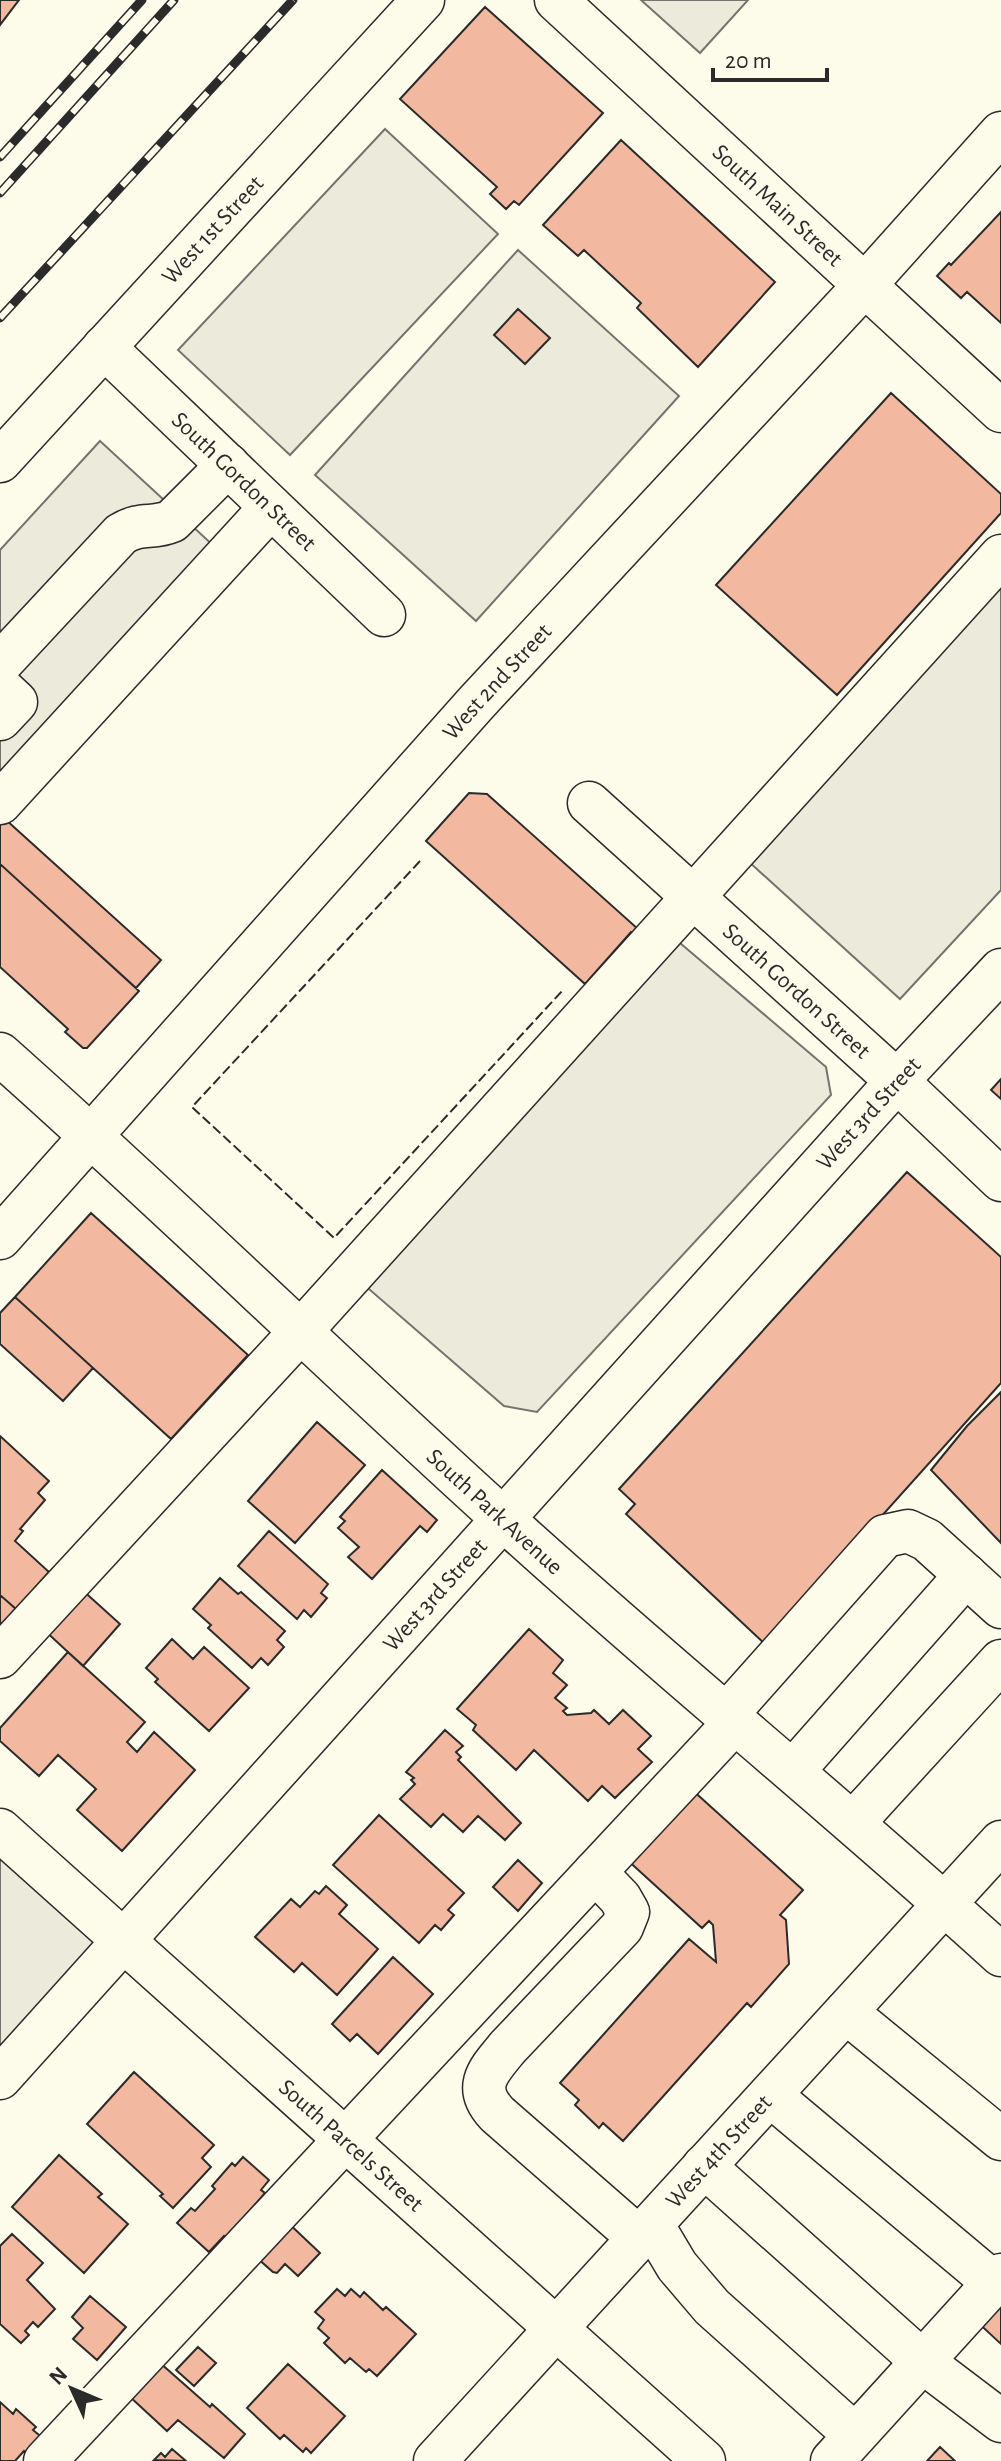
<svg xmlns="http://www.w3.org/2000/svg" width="1001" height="2461" viewBox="0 0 1001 2461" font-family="'Alegreya Sans',sans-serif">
<rect width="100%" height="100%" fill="#fdfbea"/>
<path fill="#ecebdb" stroke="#74746e" stroke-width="2" d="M0,1831L124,1943L0,2078Z"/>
<path fill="#eceadb" stroke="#74746e" stroke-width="2" d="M641,0H748L700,53Z
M385,129L498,234L290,455L178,350Z
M518,250L679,396L476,621L315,475Z
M100,441L216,548L0,783V550Z
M1001,581V890L900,999L748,861Z
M680,943L826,1067L831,1095L537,1412L504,1406L362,1283Z"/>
<path fill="#f2b8a0" stroke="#2b2b2b" stroke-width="2" d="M0,0H19L0,25Z
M485,7L603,113L519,205L514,201L506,209L490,194L497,187L400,99Z
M621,140L775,282L698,367L637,308L641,303L584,250L578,256L543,225Z
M1001,212V323L967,292L961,298L937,276L949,263L951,265Z
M518,309L550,338L525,364L494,335Z
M891,393L1001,494V513L837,695L716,585Z
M469,793L487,794L638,929L634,934L631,932L585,984L426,841Z
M5,819L161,960L136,988L0,864V824Z
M0,864L139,991L87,1048H83L65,1032L68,1029L0,967Z
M1001,1079V1099L991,1090Z
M907,1172L1001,1257V1383L766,1645L626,1514L635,1504L619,1489Z
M91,1213L248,1355L171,1439L15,1297Z
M15,1297L93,1368L63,1401L0,1344V1313Z
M1001,1392V1543L931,1470L967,1426Z
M317,1422L365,1465L295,1543L248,1501Z
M0,1436L49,1481L38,1493L45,1500L20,1529L23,1531L15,1541L49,1572L16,1609L0,1595Z
M382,1470L437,1520L427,1532L420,1526L372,1579L348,1557L359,1547L338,1528L345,1521L340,1517Z
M269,1531L328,1584L321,1593L327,1598L311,1617L304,1610L297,1619L238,1566Z
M220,1578L238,1594L241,1592L285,1631L277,1640L284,1647L268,1665L261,1658L252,1668L208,1628L211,1625L193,1609Z
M79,1587L120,1624L83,1666L42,1628Z
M0,1595L16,1609L0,1626Z
M529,1629L563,1660L553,1673L567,1685L555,1698L567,1708L563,1711L567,1715L591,1713L594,1710L609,1724L623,1710L651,1736L638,1749L652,1762L615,1798L602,1786L588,1801L534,1750L516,1770L473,1730L476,1725L457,1709Z
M172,1639L193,1659L204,1647L249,1688L209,1731L155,1682L158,1679L146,1668Z
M68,1652L145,1722L127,1742L137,1752L154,1732L195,1770L122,1851L77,1810L96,1789L58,1755L39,1776L0,1741V1728Z
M445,1730L463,1746L456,1752L461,1757L458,1760L521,1823L505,1840L478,1816L463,1832L443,1814L431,1827L400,1799L415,1784L411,1780L414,1778L406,1772Z
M689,1787L803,1890L780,1915L786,1920L789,1964L751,2007L747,2003L623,2141L603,2123L599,2128L575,2105L579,2100L560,2083L689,1939L716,1962L713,1925L709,1921L702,1928L624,1857Z
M379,1815L464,1893L448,1910L454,1915L441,1930L435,1925L419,1943L333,1865Z
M518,1860L542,1883L518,1911L493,1887Z
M326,1886L347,1905L339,1914L378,1949L337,1995L302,1963L294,1972L255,1937L291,1899L300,1907L315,1891L319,1894Z
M393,1957L433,1994L378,2054L357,2034L350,2041L332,2024Z
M134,2072L214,2145L202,2158L211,2167L173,2208L160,2196L163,2194L87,2124Z
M59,2155L102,2194L98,2197L128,2224L84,2273L12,2207Z
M243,2157L269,2180L261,2190L265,2193L226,2238L224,2236L209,2252L177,2223L191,2208L195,2211L215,2189L212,2186L232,2163L235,2166Z
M284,2219L320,2253L298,2276L285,2264L277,2273L273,2272L256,2257Z
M12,2234L43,2263L27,2280L55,2309L38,2327L33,2322L25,2331L29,2335L21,2343L0,2324V2246Z
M1001,2286V2344L973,2318Z
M337,2289L345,2296L351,2289L360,2297L364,2292L383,2310L386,2307L416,2334L377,2376L369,2369L366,2372L350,2358L345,2363L324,2343L329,2338L318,2328L324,2320L315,2312Z
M90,2296L126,2327L97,2360L73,2339L83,2328L72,2317Z
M198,2347L216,2363L194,2386L176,2370Z
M159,2362L210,2407L212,2404L245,2434L224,2458L178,2420L167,2431L129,2396Z
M288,2364L345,2416L311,2453L306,2448L303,2452L284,2435L280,2439L247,2408Z
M0,2402L13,2414L16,2409L36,2427L33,2430L39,2435V2439L26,2453L24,2451L15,2461H0Z
M940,2447L955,2461H927Z
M172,2449L186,2461L154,2460L161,2453L165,2457Z"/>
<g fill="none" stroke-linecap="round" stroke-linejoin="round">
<g stroke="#2b2b2b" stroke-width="45">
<g id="minor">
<path id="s1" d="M556,0L1001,411"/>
<path id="s2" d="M104,347L384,615"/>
<path id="s3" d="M0,461L423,0"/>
<path d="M0,664L121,534C143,521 151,530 172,521L228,465"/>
<path d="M0,687L16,702L0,719"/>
<path d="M0,803L271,507"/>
<path id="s4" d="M589,803L897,1081L1001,1180"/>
<path id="s5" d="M0,1054C170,1205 333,1365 502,1518C665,1667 838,1806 1001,1955"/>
<path id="s6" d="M0,1238L477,702L864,286L1001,133"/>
<path d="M0,1657L301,1331L1001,556"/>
<path d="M727,1714L885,1536L908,1531L927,1540L1001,1607"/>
<path d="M793,1771L966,1575"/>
<path d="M853,1823L1001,1661"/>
<path id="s7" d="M0,1830L704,2461"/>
<path d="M595,1872L620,1898L628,1912L622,1927L508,2047C488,2071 472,2087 497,2114L639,2238"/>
<path d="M846,2012L1001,2139"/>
<path id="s8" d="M0,2078L897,1081L1001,970"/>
<path d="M770,2095L994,2283"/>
<path d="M704,2166L923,2362L1001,2421"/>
<path d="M652,2224L677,2266L712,2307L855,2435"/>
<path d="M45,2461L736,1721"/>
<path id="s9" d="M435,2461L1001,1842"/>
<path d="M832,2461L1001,2275"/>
</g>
</g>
<use href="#minor" stroke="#fdfbea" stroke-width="42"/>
<g stroke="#2b2b2b" stroke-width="9">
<path id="rail" d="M0,157L142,0
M0,193L174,0
M0,318L293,0"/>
</g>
<use href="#rail" stroke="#fdfbea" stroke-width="6" stroke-dasharray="18" stroke-linecap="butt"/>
<path stroke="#2b2b2b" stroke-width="2" stroke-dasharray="10 4" stroke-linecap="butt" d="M420,861L192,1107L334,1238L563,990"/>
</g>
<g text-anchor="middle" stroke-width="6" stroke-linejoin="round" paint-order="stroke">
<g font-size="24" fill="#2b2b2b" stroke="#fdfbea">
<text dy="8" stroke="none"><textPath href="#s1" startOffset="302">South Main Street</textPath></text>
<text dy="8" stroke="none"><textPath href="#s3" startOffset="314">West 1st Street</textPath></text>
<text dy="8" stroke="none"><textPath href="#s2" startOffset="194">South Gordon Street</textPath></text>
<text dy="8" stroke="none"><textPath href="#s6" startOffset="746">West 2nd Street</textPath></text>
<text dy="8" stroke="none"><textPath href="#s4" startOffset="280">South Gordon Street</textPath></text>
<text dy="8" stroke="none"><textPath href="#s8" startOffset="1298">West 3rd Street</textPath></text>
<text dy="8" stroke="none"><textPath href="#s5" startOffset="674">South Park Avenue</textPath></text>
<text dy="8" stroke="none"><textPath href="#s8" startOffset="650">West 3rd Street</textPath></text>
<text dy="8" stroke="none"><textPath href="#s7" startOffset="472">South Parcels Street</textPath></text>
<text dy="8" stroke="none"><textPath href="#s9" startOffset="420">West 4th Street</textPath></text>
</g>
</g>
<g transform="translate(72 2389) rotate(314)" stroke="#fdfbea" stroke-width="6" paint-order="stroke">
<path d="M0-6L14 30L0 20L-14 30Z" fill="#2b2b2b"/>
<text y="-12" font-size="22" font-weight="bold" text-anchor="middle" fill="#2b2b2b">N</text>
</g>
<path d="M713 68v12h114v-12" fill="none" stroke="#2b2b2b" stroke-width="4"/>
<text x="725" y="68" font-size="24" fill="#2b2b2b" stroke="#fdfbea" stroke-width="6" paint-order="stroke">20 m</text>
</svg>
